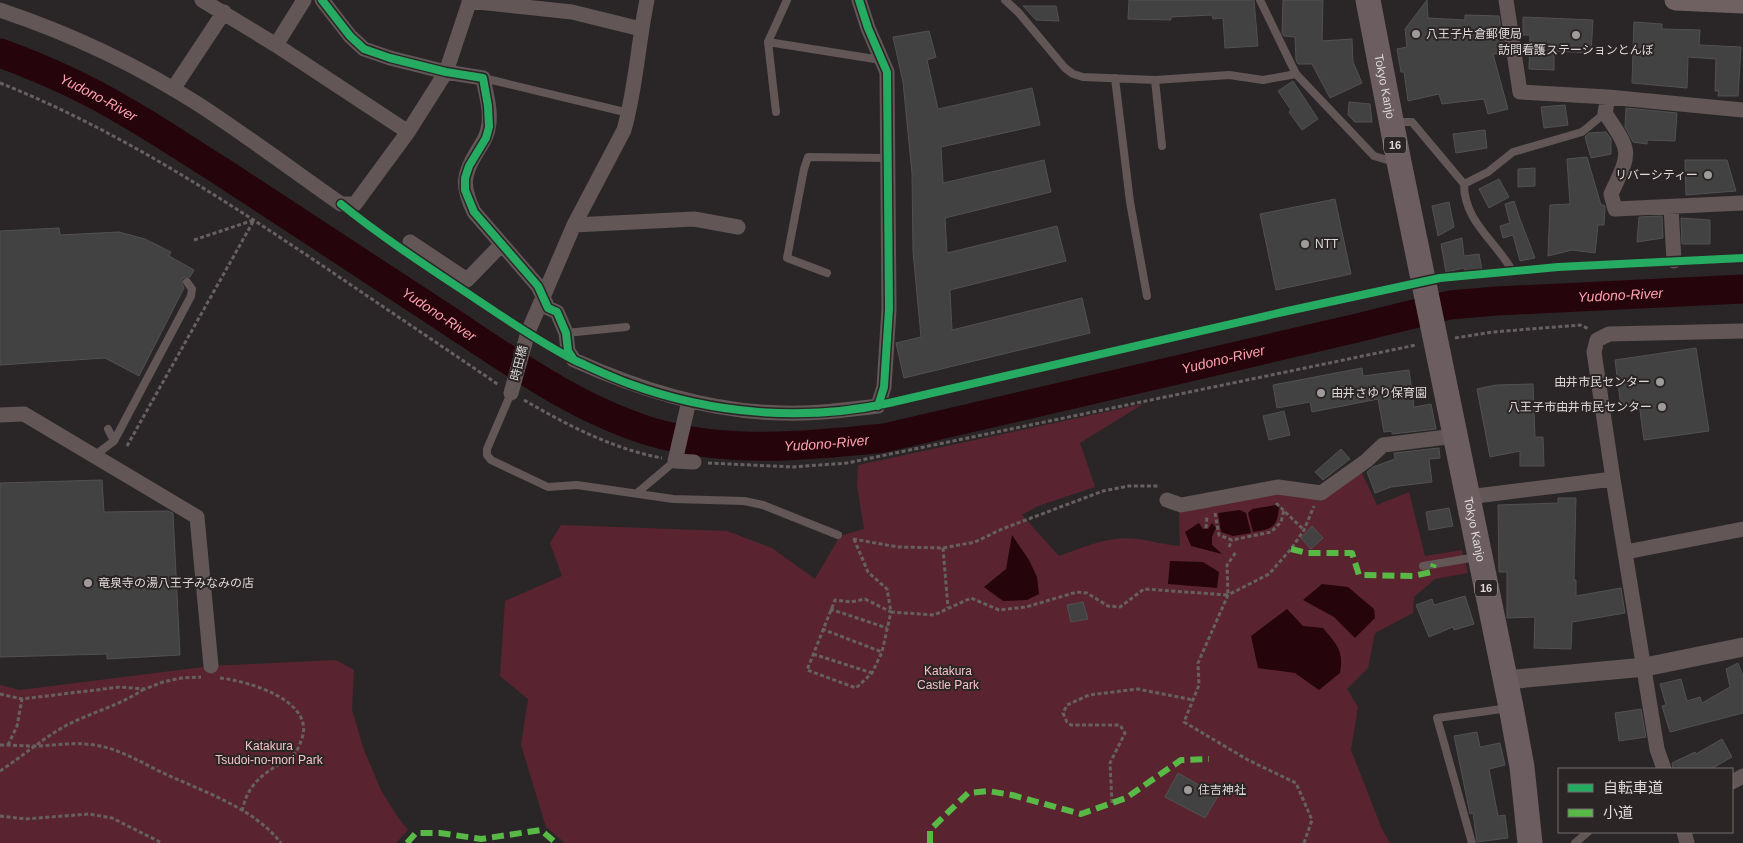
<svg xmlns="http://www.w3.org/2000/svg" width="1743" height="843" viewBox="0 0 1743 843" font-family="Arial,'Noto Sans JP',sans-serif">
<rect width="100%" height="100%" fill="#2a2627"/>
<path fill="#59242f" d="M1143,404L1080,443L1095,487L1038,506L1022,515L1059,556C1084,547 1110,535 1138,539C1152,541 1165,545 1180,546L1179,512L1280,492L1317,498L1361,471L1377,505L1409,492L1425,556L1462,550L1468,573L1435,579L1414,597L1413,613L1375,633L1368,668L1347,689L1358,707L1351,750L1382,829L1390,843H565L546,827L521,745L528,699L500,676L505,601L562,576L550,543L561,525L727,531L772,548L815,579L840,536L864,529L857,485L858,465Z
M336,660L354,670L352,710L364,750L381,790L397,816L408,830L396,843H0V685L20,690L211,666Z"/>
<path fill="#26040c" d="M1276,505L1279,508C1277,528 1272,529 1253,532L1248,513L1252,509Z
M1240,510L1246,513L1251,533L1233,536L1221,532L1218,513Z
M1199,523L1203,529H1208L1212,523L1216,528L1212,537V545L1222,554L1191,546L1185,532Z
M1012,535L1029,560L1037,577L1039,594L1027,600L1003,601L984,587L1006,569Z
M1170,561L1203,562L1219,572L1217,588L1168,584Z
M1322,584L1348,587L1374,609L1375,618L1355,638L1334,617L1303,600Z
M1287,609L1303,626L1323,628C1337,645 1344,650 1340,673L1319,690L1295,673L1258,668L1251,636Z"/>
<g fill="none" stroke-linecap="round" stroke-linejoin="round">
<path stroke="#26040c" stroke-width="29" id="s1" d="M0,53C44,69 86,88 126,112C158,130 188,151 219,170C295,219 371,270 448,320C513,363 577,409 652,432C726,454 808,446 884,438L1357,328L1450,305L1497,301L1743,289"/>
</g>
<path fill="#434243" stroke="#515052" d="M1129,0H1254L1258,46L1225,48L1223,18L1213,19L1212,15L1171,17V20L1128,19Z
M1283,0H1323L1322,41L1352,39L1353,62L1362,83L1330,98L1312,64H1298L1296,60L1295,37L1284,36L1282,33Z
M1427,0L1428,18L1465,20V15L1499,16L1505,54H1493L1508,109L1488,114L1484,99L1442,104L1439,94L1408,101L1404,72H1401L1397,49L1407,47L1405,29Z
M1023,6H1056L1059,21L1036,20Z
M1523,17L1593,20L1591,53L1554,51V70L1529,69L1530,35H1523Z
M1634,22L1662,24V29L1700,30L1699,45L1741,47L1738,96H1718L1719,91H1715L1716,59L1688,57L1687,88L1632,83Z
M929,31L936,57L927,60L938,109L1032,88L1040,125L941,147L943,183L1044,160L1051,192L945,218L947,253L1057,226L1066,261L950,290L952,330L1082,298L1090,333L904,378L896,343L921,337L913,251L912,173L903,82L893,37Z
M1293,81L1318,119L1302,130L1289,112L1291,110L1278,91Z
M1349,102L1370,104L1372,122H1355L1348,115Z
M1565,105L1568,125L1544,128L1541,107Z
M1626,108L1677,113L1675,141L1647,140V144L1633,142L1625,127Z
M1485,130L1487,148L1456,153L1453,134Z
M1606,132L1611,139V154L1591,158L1585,137L1589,133Z
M1587,157L1601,205H1604L1605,207L1604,225H1598L1595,253L1572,250L1548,256L1550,205L1570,204L1567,159Z
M1685,160H1727L1736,191L1686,195Z
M1535,168V186L1518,187V169Z
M1499,179L1509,197L1489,208L1479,189Z
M1335,199L1351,274L1276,290L1260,214Z
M1514,201L1520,219L1535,258L1520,261L1513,235L1503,238L1500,226L1510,223L1505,204Z
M1449,202L1454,227L1438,236L1432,206Z
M1662,216L1663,238L1637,242L1639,217Z
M1681,218L1710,220V244H1682Z
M59,228L60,235L119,232L145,239L171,252L169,256L194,270L190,277H186L182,279V283L184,288L139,376L105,358L0,365V231Z
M1462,238L1464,256L1479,254L1482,269L1465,272L1464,268L1446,272L1441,244Z
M1696,348L1709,431L1644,440L1639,404L1621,407L1615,360Z
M1362,368L1363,376L1409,370L1414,407L1431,404L1436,429L1392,434V431L1384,432L1378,399L1312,412L1310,402L1277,408L1273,385Z
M1533,384L1535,437H1543L1544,466H1520V451L1490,457L1477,389L1496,385Z
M1284,411L1290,435L1269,440L1263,416Z
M1439,448L1440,458L1429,459L1432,482L1391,487L1375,493L1367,472L1373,467L1395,459L1394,453Z
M1341,449L1350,459L1323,480L1315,472Z
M102,480L104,512L168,511L173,513L180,655L107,659V654L0,657V483Z
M1558,498H1576L1574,580H1576V596L1621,588L1625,613L1572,622L1571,649L1534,648L1535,617L1507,618V572H1499L1498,505L1558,503Z
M1449,508L1453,526L1429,530L1426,512Z
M1312,526L1323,538L1311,549L1301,538Z
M1465,596L1474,624L1454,630L1453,627L1429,637L1416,605L1432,599L1434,605Z
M1083,602L1088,619L1071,622L1067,605Z
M1738,663L1743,676V713L1670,732L1662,706L1666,705L1660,684L1681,679L1687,701L1700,697L1702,703L1730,687L1726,669Z
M1641,709L1646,737L1619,741L1615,713Z
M1477,732L1480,747L1500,743L1505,765L1489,769L1498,816L1505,815L1508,838L1477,842L1473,813L1470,814L1454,736Z
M1722,739L1732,757L1711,769H1673L1672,763L1695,752L1696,754Z
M1178,773L1218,796L1205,818L1165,797Z"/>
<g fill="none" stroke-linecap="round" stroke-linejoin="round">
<path stroke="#676061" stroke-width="3" stroke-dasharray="4 2.5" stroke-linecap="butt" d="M0,83C116,129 220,197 323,266C382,306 440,345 499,385
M1455,338L1493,332L1580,325L1589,329
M524,400C567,425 613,449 662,458
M127,446L254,220L194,240
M708,463L793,467L847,463L1416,345
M1276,503L1304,530
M1215,513L1219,535L1232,540L1271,532L1281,522L1284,510
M1206,528L1207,515
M853,539L898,547L943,548L975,542L1002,529L1103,491L1129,486H1160
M854,539L868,572L887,589L891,612L934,615L971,598L999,610L1026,607L1077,592L1087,593L1108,606L1120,607L1144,589L1228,595L1227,565L1236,552
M1229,547L1232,540
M943,548L948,608
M865,599L891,612L882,652L872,673L856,688L807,670L835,600L851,602Z
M830,609L887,628
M822,629L882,652
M813,654L872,673
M220,678C248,681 318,701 301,741C300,744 298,749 296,752C293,756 285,760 281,763C260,776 247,786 242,812
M0,694L22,699L120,687L145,689L163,682L181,678L201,677
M0,745C13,745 25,746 38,746C57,745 76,742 95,745C119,749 139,761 161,772C201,791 253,807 281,843
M8,745L17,726L22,699
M0,771C23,756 43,738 67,725C92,712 121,705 144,689
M1112,803L1110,763L1125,733L1120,725H1071L1067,722L1063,713L1067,705L1089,695L1138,689L1193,700
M0,816L25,819L89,814L112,818L162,843
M1304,843L1312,820L1296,783L1248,760L1184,722L1199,685L1198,663L1228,595L1269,574L1291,549L1304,530L1314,506"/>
<path stroke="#625657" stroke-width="8" d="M1005,0L1019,13L1065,68L1073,74L1083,77L1155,80L1229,75L1263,80L1296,74
M1260,0L1296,74L1374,156L1394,162
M768,42L881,60
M483,78L629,113
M1115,78L1130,202L1147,296
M1155,80L1162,146
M776,112L768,42L787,0
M1396,122H1412L1464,184C1464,222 1496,241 1513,272
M1464,184L1488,172L1513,152L1582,132L1605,113
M827,273L787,258L804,169L808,157L887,158
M566,333L626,327
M511,393L487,449V455L491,460L548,487L577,485L673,499L744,501L763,505L838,535
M108,429L114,441
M92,455L98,453L114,441L191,296L192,289L187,282
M637,493L675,461
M1423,566L1477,557
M1472,843L1437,718L1509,708
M1575,843L1588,832"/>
<path stroke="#625657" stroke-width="15" d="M202,0L276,45L408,132
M322,0L350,36L364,49L390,58L446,72L483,78C486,94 492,113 488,129C487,137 482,143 478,150C463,174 461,185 474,212L538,286L548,308L557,312L566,333L568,351L574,360C640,390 710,412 783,413C815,414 846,410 878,406L884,387L889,309L887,72L868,28L859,0
M1506,0L1520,92L1608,97L1605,113C1632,153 1631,151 1611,194L1615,209L1743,203
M469,1L572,12L641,29
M0,10C69,33 137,65 198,104C247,136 294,171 341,204H355L408,132L446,72L470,0
M276,45L304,0
M173,89L224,12
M1608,97L1743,110
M1671,207L1674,261
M574,225L694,219L738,227
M410,242L467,280L501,245
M511,393L528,332L574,225L624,130C636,88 638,43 647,0
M689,401L675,461L694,462
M0,415L24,414L197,517L211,666
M1613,479L1657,749L1664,769
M1468,497L1613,479L1594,352L1597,340L1609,334L1743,331
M1167,500L1181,505L1278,487L1321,493L1366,461L1383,445L1455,436
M1626,552L1743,529
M1732,782L1743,776
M1684,832L1687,843"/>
<path stroke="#625657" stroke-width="19" d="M1506,680L1645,667L1743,647"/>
<path stroke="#6f6162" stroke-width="21" d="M1675,0L1743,3"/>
<path stroke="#6c5d60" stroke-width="25" id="s2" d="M1368,0L1399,162L1511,707L1522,767L1530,843"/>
<path stroke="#58b947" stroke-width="6" stroke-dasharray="12 6" stroke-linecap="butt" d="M1291,549L1307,553H1352L1359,575L1413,576L1431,572L1434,564
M407,843L416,833H440L481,839L541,830L556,843
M930,843V830L968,793L988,791L1012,795L1081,814L1126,798L1181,760L1209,759"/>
<g stroke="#2b2526" stroke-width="11">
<path id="cycleway" d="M322,0L350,36L364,49L390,58L446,72L483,78L488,106L489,127L486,138L469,166L465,178V190L474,212L538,286L548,308L557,312L566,333L568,351L574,360C592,368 611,377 630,384C712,414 804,422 889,403L1283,312L1440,278L1558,267L1743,258
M859,0L868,28L887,72L889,309L884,387L878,406
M341,204C383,238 428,267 473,297C506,319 539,342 574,360"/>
</g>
<use href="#cycleway" stroke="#26ab63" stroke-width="8"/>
</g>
<g fill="#9f9b9b" stroke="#2b2526" stroke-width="2">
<circle cx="1416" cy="34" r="5"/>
<circle cx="1576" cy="35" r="5"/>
<circle cx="1708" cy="175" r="5"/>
<circle cx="1305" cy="244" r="5"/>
<circle cx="1660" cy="382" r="5"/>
<circle cx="1321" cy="393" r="5"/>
<circle cx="1662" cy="407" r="5"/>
<circle cx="88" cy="583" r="5"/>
<circle cx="1188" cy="790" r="5"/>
</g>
<g text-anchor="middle" stroke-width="4" stroke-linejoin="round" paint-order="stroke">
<g fill="#2b2526" stroke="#a8a4a4" stroke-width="1">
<rect x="1384" y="136.5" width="22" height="17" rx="4"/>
<rect x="1475" y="579.5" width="22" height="17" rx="4"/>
</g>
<g font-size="11" font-weight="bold" fill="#dedada">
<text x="1395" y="149">16</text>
<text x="1486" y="592">16</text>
</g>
<g font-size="12" fill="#dedada" stroke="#2b2526" text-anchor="start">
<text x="1426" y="38">八王子片倉郵便局</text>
<text x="1576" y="54" text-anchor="middle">訪問看護ステーションとんぼ</text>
<text x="1698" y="179" text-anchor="end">リバーシティー</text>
<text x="1315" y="248">NTT</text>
<text x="1650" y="386" text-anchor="end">由井市民センター</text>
<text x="1331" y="397">由井さゆり保育園</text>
<text x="1652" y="411" text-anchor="end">八王子市由井市民センター</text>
<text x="98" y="587">竜泉寺の湯八王子みなみの店</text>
<text x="1198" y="794">住吉神社</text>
</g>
<g font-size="12" fill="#dedada" stroke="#2b2526">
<text dy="4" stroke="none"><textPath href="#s2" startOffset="88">Tokyo Kanjo</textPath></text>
<text transform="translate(519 363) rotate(-76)" y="4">時田橋</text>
<text dy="4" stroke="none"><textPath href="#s2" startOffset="540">Tokyo Kanjo</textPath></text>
</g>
<g font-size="12" fill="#f3c2c7" stroke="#2b2526">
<text x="948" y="675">Katakura<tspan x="948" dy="14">Castle Park</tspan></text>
<text x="269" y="750">Katakura<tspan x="269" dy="14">Tsudoi-no-mori Park</tspan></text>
</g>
<g font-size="14" font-style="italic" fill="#ffa1ae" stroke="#2b2526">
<text dy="5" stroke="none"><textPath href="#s1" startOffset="108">Yudono-River</textPath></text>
<text dy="5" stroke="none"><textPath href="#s1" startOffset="1742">Yudono-River</textPath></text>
<text dy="5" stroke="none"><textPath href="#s1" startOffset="512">Yudono-River</textPath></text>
<text dy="5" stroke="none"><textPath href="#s1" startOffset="1338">Yudono-River</textPath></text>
<text dy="5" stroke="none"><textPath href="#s1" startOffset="932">Yudono-River</textPath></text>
</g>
</g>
<rect x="1558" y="768" width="175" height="65" fill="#2b2526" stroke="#736d6e"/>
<rect x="1568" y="784" width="25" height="8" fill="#26ab63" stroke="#736d6e"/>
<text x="1603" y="793" font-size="15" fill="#dedada">自転車道</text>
<rect x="1568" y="809" width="25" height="8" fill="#58b947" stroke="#736d6e"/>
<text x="1603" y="818" font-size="15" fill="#dedada">小道</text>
</svg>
